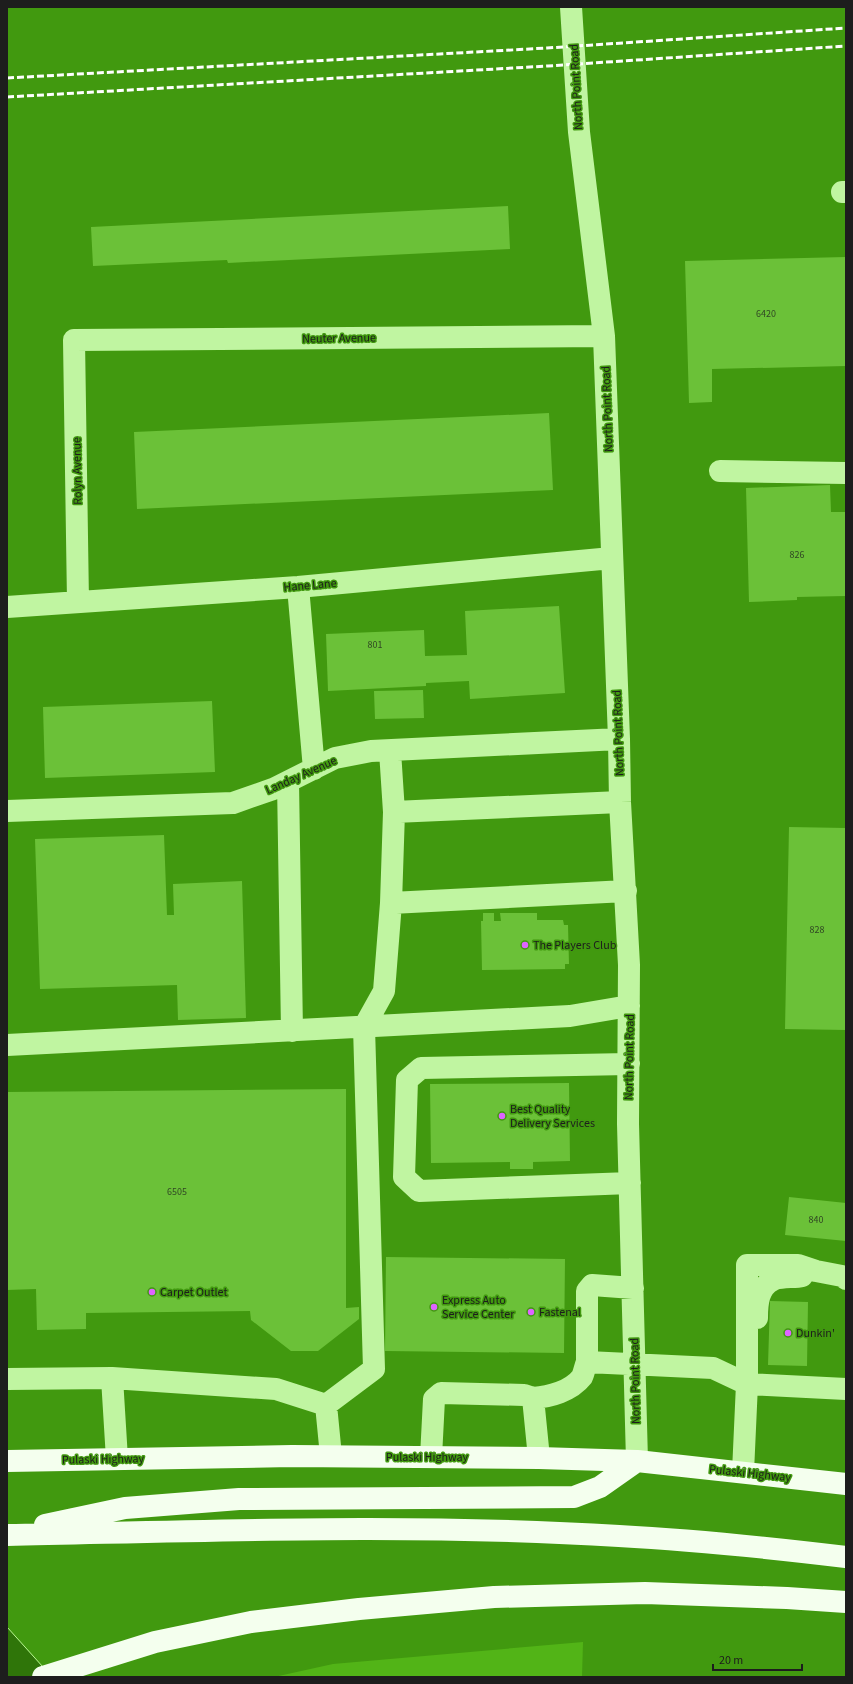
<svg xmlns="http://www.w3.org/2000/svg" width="853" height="1684" viewBox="0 0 853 1684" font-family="'Source Sans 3',sans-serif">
<rect width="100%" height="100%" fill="#41990f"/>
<path fill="#52b417" d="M583,1642L582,1677H274L333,1664Z"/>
<path fill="#2f7509" stroke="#baf892" d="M7,1627L52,1677H7Z"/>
<path fill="#6bc138" d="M508,206L510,249L228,263L227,260L93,266L91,227Z
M846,257V366L712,369V402L689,403L685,261Z
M549,413L553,490L137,509L134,432Z
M830,485L831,512H845L846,596L797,597V600L749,602L746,488Z
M559,606L565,693L470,699L469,681L426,683V686L328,691L326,634L424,630L425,656L467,655L465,611Z
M423,690L424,718L375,719L374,691Z
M212,701L215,772L45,778L43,707Z
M789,827L846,828V1030L785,1029Z
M164,835L167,915H174L173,884L242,881L246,1018L178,1020L177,985L40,989L35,839Z
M483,913H494V921H501L500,913H537V920H563L564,925H568L569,964H565V969L482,970L481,921H483Z
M569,1083L570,1161L533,1162V1169H510V1162L431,1163L430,1084Z
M346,1089V1308L359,1307V1319L318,1351H291L251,1320L250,1311L86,1313V1329L37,1330L36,1289L7,1290V1092Z
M789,1197L846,1203V1241L785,1235Z
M386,1257L565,1259L564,1353L385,1351Z
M770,1301L808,1302L807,1366L768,1365Z"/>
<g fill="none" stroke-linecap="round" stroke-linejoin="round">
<path stroke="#c0f5a1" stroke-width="22" d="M571,7L579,132L604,336L619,739L620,802L629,965L628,1124L637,1461
M842,192H846
M720,471L846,473
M298,587L314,769
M78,602L74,340L604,336
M7,607L298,587L612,558
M390,751L394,812L391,903L626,891
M288,782L292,1031
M7,811L233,803L273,789L335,758L371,751L619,739
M394,812L620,802
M7,1045L570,1016L629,1006
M629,1064L421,1068L407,1080L404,1177L419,1191L630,1183
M633,1288L592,1285L587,1291V1362L713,1368L747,1384L846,1389
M757,1318C757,1304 758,1287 773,1280C781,1276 794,1278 802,1276
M112,1378L276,1389L326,1405
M7,1379L112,1378L117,1459
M533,1398C550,1397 571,1391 582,1377C584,1373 585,1366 587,1362
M331,1456L326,1405L374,1369L364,1027L384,991L391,903
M431,1457L434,1399L441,1393L524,1395L533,1398L539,1458
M743,1472L747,1384V1265H798L816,1271L842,1276L846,1279"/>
<path stroke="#f4ffee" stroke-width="22" d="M7,1461L292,1456L539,1458L637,1461L846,1484
M45,1525L125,1508L239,1499L574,1497L600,1487L637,1461
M7,1535C211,1531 415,1523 619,1536C695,1540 771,1548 846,1557
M43,1677L155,1642L251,1622L359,1609L494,1597L645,1593L787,1598L846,1602"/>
<path stroke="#fff" stroke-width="3" stroke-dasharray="7 3" stroke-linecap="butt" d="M7,78L547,48L846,28
M7,97L548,66L846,46"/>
</g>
<g fill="#de64ff" stroke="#41990f" stroke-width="1.5">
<circle cx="525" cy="945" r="4"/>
<circle cx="502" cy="1116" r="4"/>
<circle cx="152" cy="1292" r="4"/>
<circle cx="434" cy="1307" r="4"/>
<circle cx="531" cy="1312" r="4"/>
<circle cx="788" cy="1333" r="4"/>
</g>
<g text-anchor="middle" stroke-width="3" stroke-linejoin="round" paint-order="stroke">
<g font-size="10" fill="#304624">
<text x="766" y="317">6420</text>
<text x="797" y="558">826</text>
<text x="375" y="648">801</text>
<text x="817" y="933">828</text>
<text x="177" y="1195">6505</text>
<text x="816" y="1223">840</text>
</g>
<g font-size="12" fill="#1d1d1d" stroke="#41990f">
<text transform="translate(576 87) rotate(-93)" y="4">North Point Road</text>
<text transform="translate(339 338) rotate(-1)" y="4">Neuter Avenue</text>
<text transform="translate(607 409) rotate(-92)" y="4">North Point Road</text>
<text transform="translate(77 471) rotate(-91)" y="4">Rolyn Avenue</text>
<text transform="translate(310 585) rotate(-5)" y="4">Hane Lane</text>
<text transform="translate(618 733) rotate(-92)" y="4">North Point Road</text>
<text transform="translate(301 775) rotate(-24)" y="4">Landay Avenue</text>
<text transform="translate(629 1057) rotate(-89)" y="4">North Point Road</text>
<text transform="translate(635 1381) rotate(-91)" y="4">North Point Road</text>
<text x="427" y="1461">Pulaski Highway</text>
<text transform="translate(103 1459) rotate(-1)" y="4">Pulaski Highway</text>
<text transform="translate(750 1473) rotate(6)" y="4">Pulaski Highway</text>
</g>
<g font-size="12" fill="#1d1d1d" stroke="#41990f" text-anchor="start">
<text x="533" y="949">The Players Club</text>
<text x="510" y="1113">Best Quality<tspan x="510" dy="14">Delivery Services</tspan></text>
<text x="160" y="1296">Carpet Outlet</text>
<text x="442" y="1304">Express Auto<tspan x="442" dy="14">Service Center</tspan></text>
<text x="539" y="1316">Fastenal</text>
<text x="796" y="1337">Dunkin'</text>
</g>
</g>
<rect width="853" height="1684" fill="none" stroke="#1d1d1d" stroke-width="16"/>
<path d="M713 1664v6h89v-6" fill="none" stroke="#1d1d1d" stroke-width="2"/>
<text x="719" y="1664" font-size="12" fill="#1d1d1d" stroke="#41990f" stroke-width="3" paint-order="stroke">20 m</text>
</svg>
